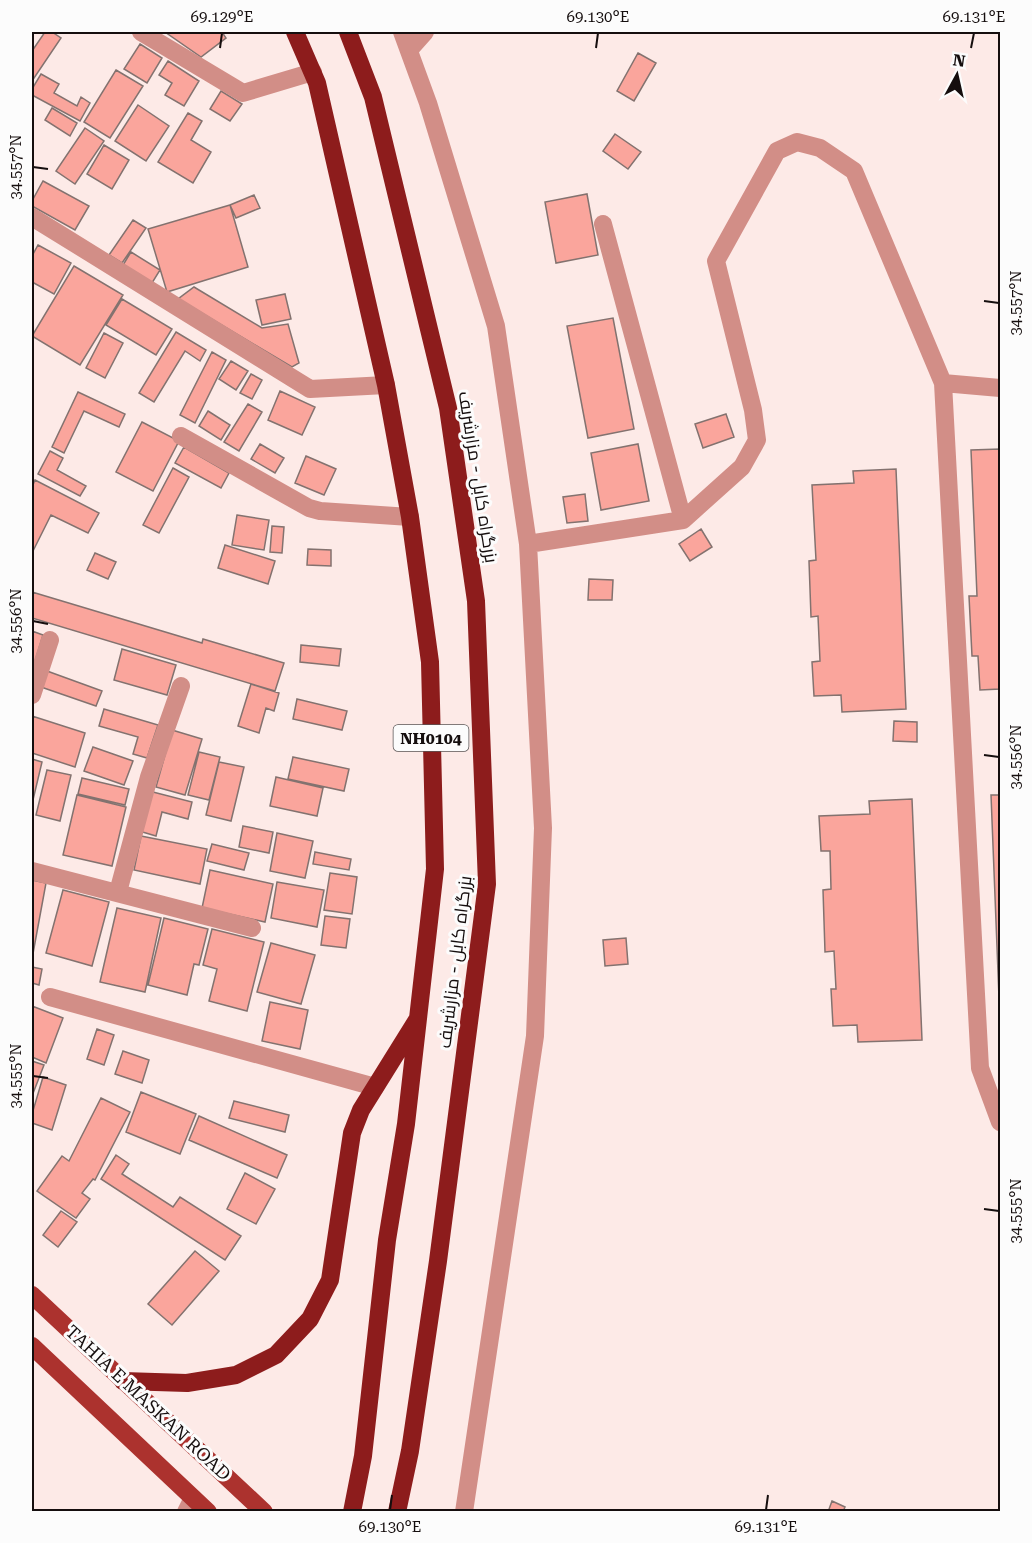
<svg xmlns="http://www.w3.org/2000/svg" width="1032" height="1543" viewBox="0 0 1032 1543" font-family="'Roboto Serif',Cairo,serif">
<rect width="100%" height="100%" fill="#fdeae7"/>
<path fill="#faa59c" stroke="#83726f" stroke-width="1.5" d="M45,32H52L61,38L32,81V51Z
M165,32H222L226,38L201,57Z
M140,44L162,58L147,83L124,69Z
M638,53L656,63L634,101L617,91Z
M168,61L199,81L184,106L165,95L172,83L159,75Z
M116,70L143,86L110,138L84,122Z
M41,74L59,84L54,93L77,106L81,97L90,103L80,121L32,95V89Z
M221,91L242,104L230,121L210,109Z
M138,105L169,126L146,161L115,141Z
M52,108L77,123L70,136L45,120Z
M188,113L202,121L191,140L211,152L193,183L158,162Z
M85,128L104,141L75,184L56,171Z
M615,134L641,152L628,169L603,151Z
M104,145L129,160L112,189L87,174Z
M43,181L89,206L75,230L32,206V201Z
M587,194L598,255L556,263L545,202Z
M254,195L260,208L236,218L230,205Z
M230,205L248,267L167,292L148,229Z
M133,220L146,228L122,263L109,255Z
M38,245L71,263L54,294L32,282V256Z
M131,252L160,270L152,283L123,265Z
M74,266L123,295L80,365L32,336Z
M194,287L262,328L288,324L299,363L292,367L178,299Z
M285,294L291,319L262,325L256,300Z
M122,299L172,329L156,355L106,325Z
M613,318L634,429L588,438L567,326Z
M176,332L206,350L200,361L185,351L154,402L139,393Z
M104,333L123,343L105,378L86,368Z
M212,352L226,360L195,423L180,415Z
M231,361L248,371L236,390L219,379Z
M251,374L262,380L252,399L240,393Z
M280,391L315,407L302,435L268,420Z
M78,392L125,414L119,427L84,411L64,453L52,447Z
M248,404L262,412L239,451L224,442Z
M208,411L230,425L221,440L199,426Z
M726,414L734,437L703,448L695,424Z
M142,422L179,441L153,491L116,472Z
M260,444L284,458L275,473L251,459Z
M638,444L649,501L601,510L591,453Z
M184,447L229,473L221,488L175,463Z
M1000,449V689L980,690L978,656H972L969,596H977L971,450Z
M50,451L63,458L57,470L86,486L80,496L38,474Z
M306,456L336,469L324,495L295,483Z
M173,468L189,477L159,533L143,525Z
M896,469L906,709L842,712L841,695L814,696L812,662L820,661L818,616L811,617L809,561L816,560L812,485L854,483L853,471Z
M35,480L99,513L88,533L51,515L32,553V487Z
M585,494L588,521L567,523L563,497Z
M237,515L269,520L264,550L232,545Z
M272,526L284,527L282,553L270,552Z
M701,529L712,547L690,561L679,544Z
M225,545L275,561L268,584L218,568Z
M308,549L331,550V566L307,565Z
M95,553L116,562L108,579L87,570Z
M589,579L613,580L612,600H588Z
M32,592L202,643L203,639L284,663L275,691L32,618Z
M32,631L43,635L33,668H32Z
M301,645L341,649L339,666L300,662Z
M122,649L176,665L167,695L114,680Z
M47,671L102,691L96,706L41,687Z
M251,684L279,693L274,711L266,708L259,733L238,726Z
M297,699L347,711L342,730L293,719Z
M104,709L158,725L147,758L133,754L138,737L99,726Z
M32,716L85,733L75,767L32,753Z
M894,721L917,722V742L893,741Z
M172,730L202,739L185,795L156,787Z
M93,747L133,761L124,785L84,771Z
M199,752L220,757L209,800L188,795Z
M293,757L349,769L344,791L288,779Z
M32,759L42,762L33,800H32Z
M219,762L244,767L231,821L206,815Z
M47,770L71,775L60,821L36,815Z
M276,777L323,788L317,816L270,806Z
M82,778L129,789L125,805L78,794Z
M149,791L192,802L188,819L162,812L156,836L139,831Z
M77,795L126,807L112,866L63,855Z
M991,795H1000V1023Z
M912,799L922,1040L858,1042L857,1025L833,1026L831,989H836L834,951L825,952L823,890L831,889L830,851H821L819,816L870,814L869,801Z
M243,826L273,832L269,853L239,847Z
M277,833L313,841L305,878L270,871Z
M141,836L207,849L200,884L134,870Z
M212,844L249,853L244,870L207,861Z
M315,852L351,859L349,870L313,864Z
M210,870L273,884L265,922L202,908Z
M330,873L357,877L352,914L324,910Z
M32,880L46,883L32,959Z
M277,882L324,890L317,927L271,918Z
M63,890L109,902L92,966L46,953Z
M117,908L161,918L145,992L100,982Z
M325,916L350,919L346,948L321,945Z
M164,918L208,929L199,965L194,964L187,995L148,985Z
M212,929L264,942L247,1011L209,1001L217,969L203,965Z
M626,938L628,964L605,966L603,940Z
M271,943L315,955L301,1004L257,992Z
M32,967L42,969L39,985L32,983Z
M270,1002L308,1010L300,1049L262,1041Z
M32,1006L63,1018L46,1063L32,1057Z
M97,1029L114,1035L104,1065L87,1059Z
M123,1051L149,1060L142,1083L115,1074Z
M32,1061L44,1065L32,1096Z
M43,1077L66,1085L52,1130L32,1123V1114Z
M141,1092L196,1114L180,1154L126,1132Z
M101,1098L130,1112L95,1180L93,1179L82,1193L90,1199L76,1218L37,1191L62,1156L69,1161Z
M234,1101L289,1115L285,1132L229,1118Z
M199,1116L287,1155L277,1178L189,1140Z
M116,1155L129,1164L122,1174L173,1207L180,1197L241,1236L225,1260L101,1179Z
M245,1173L275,1189L256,1224L227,1209Z
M61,1211L77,1222L58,1247L43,1235Z
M195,1251L219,1271L172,1325L148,1304Z
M832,1501L845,1507L843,1512H828Z"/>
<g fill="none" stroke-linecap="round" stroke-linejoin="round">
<path stroke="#d28e87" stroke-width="18" d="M141,32L243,93L313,72
M402,32L428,103L496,326L528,544L543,828L535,1036L464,1512
M409,50L425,32
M32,217L310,389L386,385
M603,224L683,520
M943,383L1000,388
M181,436L309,508L320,511L410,517
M528,544L683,520L742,467L757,440L753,410L716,261L777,151L797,142L820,148L854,171L943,383L980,1068L1000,1122
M32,695L50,640
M32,871L252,928
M118,892L149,777L181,686
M50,997L375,1087
M186,1512L193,1498"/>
<path stroke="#ac322e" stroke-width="18" d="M32,1295L264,1512
M32,1346L208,1512"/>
<path stroke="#8d1c1c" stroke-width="18" d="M295,32L317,83L386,385L410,517L430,662L435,869L406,1124L387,1240L363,1456L352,1512
M348,32L373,97L448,408L476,601L487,884L438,1261L410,1451L397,1512
M123,1381L187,1383L236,1375L276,1355L310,1319L330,1280L352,1133L361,1110L417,1020"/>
</g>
<path fill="none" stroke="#150e0e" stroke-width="2" d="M220,48L222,33M596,48L598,33M971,48L974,33M33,167L48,169M984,301L999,303M33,621L48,624M984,755L999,757M33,1076L48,1078M984,1209L999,1211M390,1510L392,1495M766,1510L768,1495"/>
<g text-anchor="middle" stroke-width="6" stroke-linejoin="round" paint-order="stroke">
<rect fill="#fcfcfc" stroke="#5a5555" stroke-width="1.5" x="393.5" y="725" width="75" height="26" rx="4.5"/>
<g font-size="16" font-weight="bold" fill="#150e0e">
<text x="431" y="744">NH0104</text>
</g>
<g font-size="18" fill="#150e0e" stroke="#fcfcfc">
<text transform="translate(478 477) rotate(81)" y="6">بزرگراه کابل - مزارشریف</text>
<text transform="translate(455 962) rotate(-83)" y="6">بزرگراه کابل - مزارشریف</text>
<text transform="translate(148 1403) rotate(43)" y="6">TAHIA E MASKAN ROAD</text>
</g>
</g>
<rect width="1032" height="1543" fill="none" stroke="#fcfcfc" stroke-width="66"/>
<g transform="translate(957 75) rotate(8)" stroke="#fcfcfc" stroke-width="4.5" paint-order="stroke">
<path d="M0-4.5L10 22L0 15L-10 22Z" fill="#150e0e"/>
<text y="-9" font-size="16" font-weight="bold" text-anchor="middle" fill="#150e0e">N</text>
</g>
<rect x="33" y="33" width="966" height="1477" fill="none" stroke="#150e0e" stroke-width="2"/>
<g font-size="15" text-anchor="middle" fill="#150e0e">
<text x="222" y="22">69.129°E</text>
<text x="598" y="22">69.130°E</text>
<text x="974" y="22">69.131°E</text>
<text transform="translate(16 167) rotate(-90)" y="5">34.557°N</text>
<text transform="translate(1016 303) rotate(-90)" y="5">34.557°N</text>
<text transform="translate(16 621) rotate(-90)" y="5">34.556°N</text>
<text transform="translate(1016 757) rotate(-90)" y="5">34.556°N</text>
<text transform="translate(16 1076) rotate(-90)" y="5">34.555°N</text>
<text transform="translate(1016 1211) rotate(-90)" y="5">34.555°N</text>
<text x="390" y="1532">69.130°E</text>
<text x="766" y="1532">69.131°E</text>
</g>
</svg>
